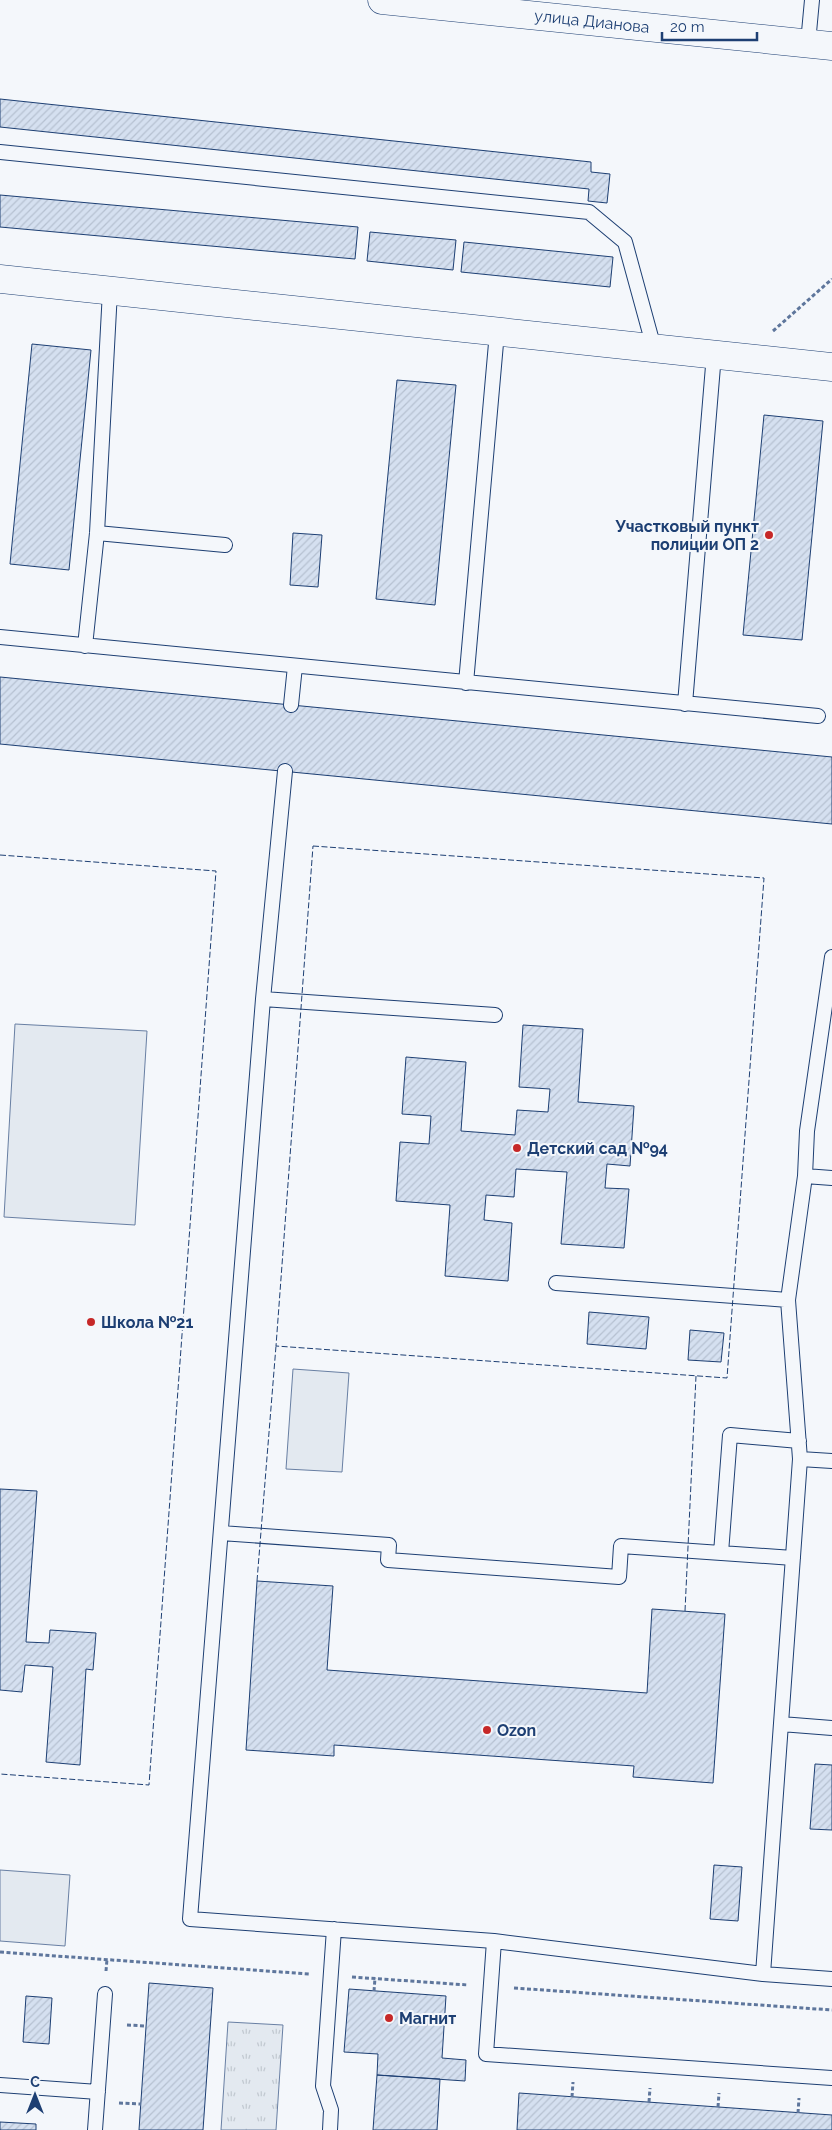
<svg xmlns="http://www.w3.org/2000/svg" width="832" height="2130" viewBox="0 0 832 2130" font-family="Raleway,sans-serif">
<defs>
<pattern id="grass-tufts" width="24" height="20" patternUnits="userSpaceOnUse" patternTransform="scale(1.25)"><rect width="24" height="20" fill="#e3e9f0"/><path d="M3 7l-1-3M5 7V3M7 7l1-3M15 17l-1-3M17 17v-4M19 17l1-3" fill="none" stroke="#c2c9d1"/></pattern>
<pattern id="building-hatch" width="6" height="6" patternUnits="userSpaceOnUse" patternTransform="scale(1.25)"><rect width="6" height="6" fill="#d5e0f0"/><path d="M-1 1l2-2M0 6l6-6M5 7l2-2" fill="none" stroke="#b6c1d1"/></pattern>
</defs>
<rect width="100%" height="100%" fill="#f4f7fb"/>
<path fill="url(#grass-tufts)" stroke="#687fa3" d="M228,2022L283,2025L276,2130H221Z"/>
<path fill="#e3e9f0" stroke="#687fa3" d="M15,1024L147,1031L135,1225L4,1217Z
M293,1369L349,1373L342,1472L286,1469Z
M0,1870L70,1875L65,1946L0,1941Z"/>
<path fill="url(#building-hatch)" stroke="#1d3f73" d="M0,99L591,162V172L610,174L607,203L588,201L589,189L0,127Z
M0,195L358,227L355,259L0,227Z
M370,232L456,240L453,270L367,261Z
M464,242L613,257L610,287L461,272Z
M32,344L91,350L69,570L10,564Z
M397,380L456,385L435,605L376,599Z
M764,415L823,421L802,640L743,635Z
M293,533L322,535L318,587L290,585Z
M0,677L832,757V824L0,744Z
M523,1025L583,1029L578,1102L634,1106L630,1166L607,1164L605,1188L629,1189L624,1248L561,1244L567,1172L516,1169L514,1197L486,1195L484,1220L512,1223L508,1281L445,1276L450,1205L396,1201L400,1142L429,1144L431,1116L402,1114L406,1057L466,1062L461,1131L515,1135L517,1110L548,1112L550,1089L519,1087Z
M589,1312L649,1317L646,1349L587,1344Z
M690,1330L724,1333L721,1362L688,1360Z
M0,1489L37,1491L26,1642L49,1643L50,1630L96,1633L93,1670L86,1669L80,1765L46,1762L53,1667L25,1665L22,1692L0,1690Z
M257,1581L333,1586L327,1670L647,1693L652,1609L725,1614L713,1783L633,1777L634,1766L334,1745V1756L246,1750Z
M815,1764L832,1765V1830L810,1829Z
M714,1865L742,1867L738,1921L710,1919Z
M149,1983L213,1988L203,2130H139Z
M349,1989L446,1996L442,2058L466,2060L465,2081L377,2075L378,2054L344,2052Z
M26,1996L52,1998L49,2044L23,2042Z
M377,2075L440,2079L437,2130H373Z
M519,2093L832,2115V2130H517Z
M0,2122L36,2124V2130H0Z"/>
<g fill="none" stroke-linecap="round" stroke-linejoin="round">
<g stroke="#1d3f73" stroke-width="16">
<path id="lane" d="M808,43L812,0
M0,152L589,212L625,242L654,348
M97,533L225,545
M0,637L818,716
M85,646L97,533L110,291
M466,683L497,332
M685,704L714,354
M291,705L295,666
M285,771L263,999L190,1919L494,1941L763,1974L832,1979
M263,999L495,1015
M805,1176L832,1178
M556,1283L788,1300
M800,1459L832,1461
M221,1533L389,1545L388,1560L619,1577L621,1546L793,1558
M721,1553L730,1435L799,1441
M781,1724L832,1728
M494,1941L486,2054L832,2078
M763,1974L800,1459L788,1300L805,1176L807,1131L832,957
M0,2085L98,2092
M95,2130L105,1994
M330,2130L331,2110L323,2086L334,1929"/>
</g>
<g stroke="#1d3f73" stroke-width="29">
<path id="street" d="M0,279L832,367"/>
</g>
<g stroke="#1d3f73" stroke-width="29">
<path id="secondary" d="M382,0L832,46"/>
</g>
<path stroke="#5e769c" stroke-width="3" stroke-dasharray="4 2.5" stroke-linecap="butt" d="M773,331L832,279
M0,1952L309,1974
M106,1971L107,1959
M352,1977L468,1985
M514,1988L832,2010
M374,1991L375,1978
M127,2025L146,2026
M572,2097L573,2082
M649,2102L650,2088
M119,2103L141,2104
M718,2107L719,2093
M798,2113L799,2098"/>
<use href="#lane" stroke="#f4f7fb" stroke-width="14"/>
<use href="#street" stroke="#f4f7fb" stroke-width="28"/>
<use href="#secondary" stroke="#f4f7fb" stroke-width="28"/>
<path stroke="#1d3f73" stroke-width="1" stroke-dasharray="6 2.5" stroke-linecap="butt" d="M313,846L764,878L727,1378L276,1346Z
M0,855L216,871L149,1785L0,1774
M257,1581L276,1346
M685,1611L696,1376"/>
</g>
<g fill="#c62828" stroke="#f4f7fb" stroke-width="2">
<circle cx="769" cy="535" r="5"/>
<circle cx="517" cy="1148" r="5"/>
<circle cx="91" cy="1322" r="5"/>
<circle cx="487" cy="1730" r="5"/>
<circle cx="389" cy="2018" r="5"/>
</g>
<g text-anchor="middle" stroke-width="4" stroke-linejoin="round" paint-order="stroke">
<g font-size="16" fill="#1d3f73" stroke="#f4f7fb">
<text transform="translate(592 21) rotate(6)" y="6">улица Дианова</text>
</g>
<g font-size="16" font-weight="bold" fill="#1d3f73" stroke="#f4f7fb" text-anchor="start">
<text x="759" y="532" text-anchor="end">Участковый пункт<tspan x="759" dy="18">полиции ОП 2</tspan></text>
<text x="527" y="1154">Детский сад №94</text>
<text x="101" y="1328">Школа №21</text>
<text x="497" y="1736">Ozon</text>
<text x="399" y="2024">Магнит</text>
</g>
</g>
<g transform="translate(35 2095)" stroke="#f4f7fb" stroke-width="4" paint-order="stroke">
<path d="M0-4L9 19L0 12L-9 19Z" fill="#1d3f73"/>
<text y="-8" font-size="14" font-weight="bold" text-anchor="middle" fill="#1d3f73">С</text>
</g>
<path d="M662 32v8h95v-8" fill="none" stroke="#1d3f73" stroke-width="2.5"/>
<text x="670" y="32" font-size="15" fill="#1d3f73" stroke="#f4f7fb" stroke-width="4" paint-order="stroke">20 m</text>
</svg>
